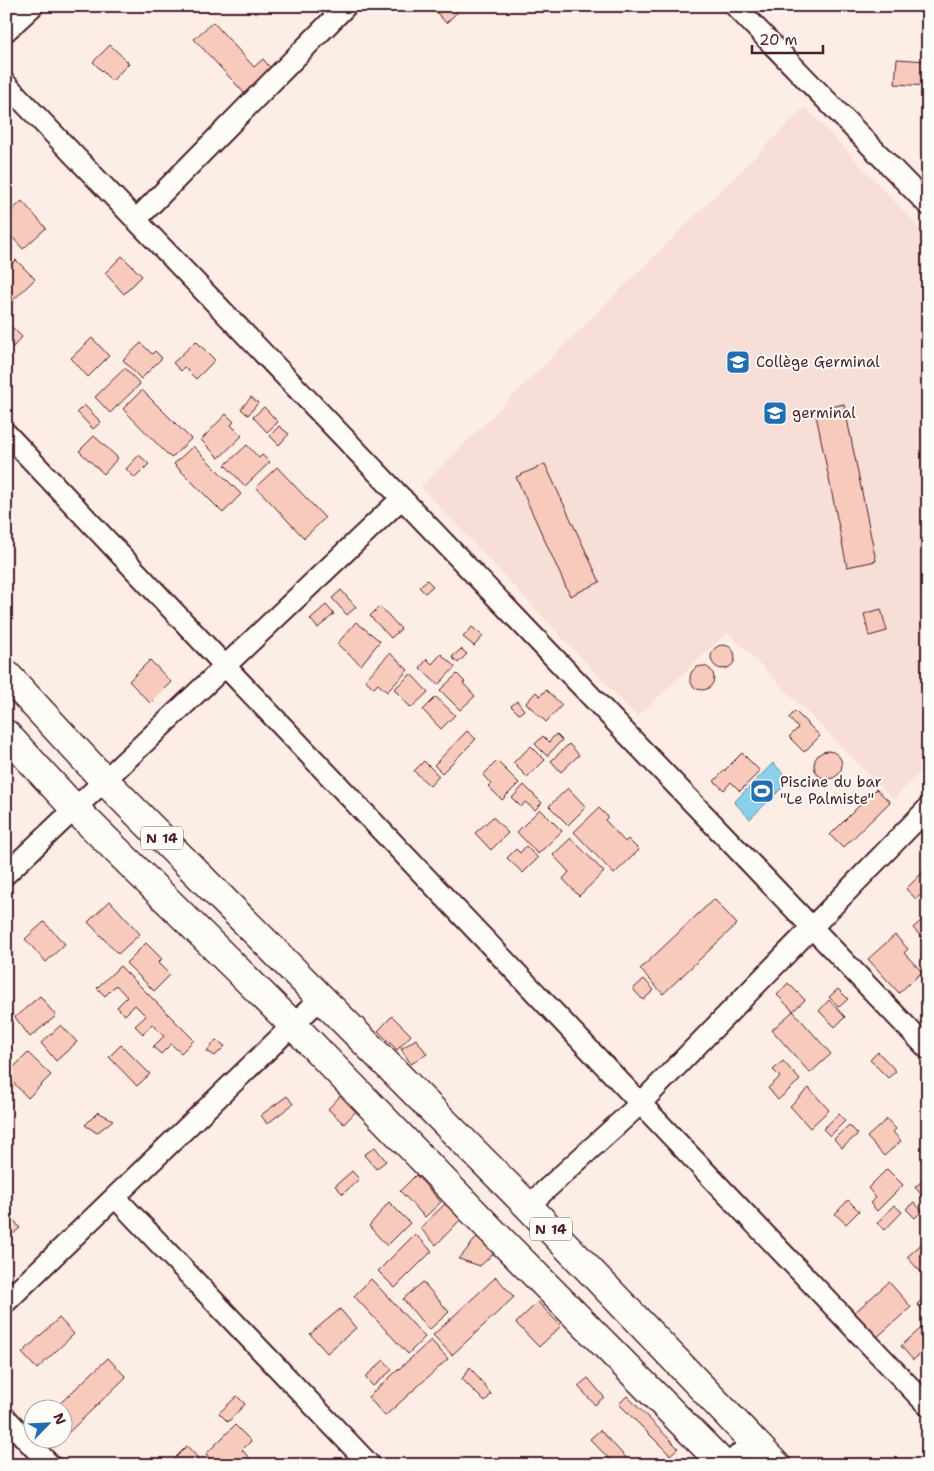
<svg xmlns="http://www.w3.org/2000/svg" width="934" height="1471" viewBox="0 0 934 1471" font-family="'Shantell Sans',sans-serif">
<rect width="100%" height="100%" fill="#fcede5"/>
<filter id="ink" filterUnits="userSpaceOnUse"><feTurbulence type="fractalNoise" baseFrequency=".02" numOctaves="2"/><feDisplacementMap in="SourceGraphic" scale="10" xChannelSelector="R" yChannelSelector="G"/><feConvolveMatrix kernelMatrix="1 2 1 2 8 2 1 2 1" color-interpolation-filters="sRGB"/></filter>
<g filter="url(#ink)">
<path fill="#f7ded6" d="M805,107L928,237V764L893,799L728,632L637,717L421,487Z"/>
<path fill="#8ad0eb" stroke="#70899e" d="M773,763L790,780L750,819L734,802Z"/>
<path fill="#f8cabc" stroke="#4a1f2b" d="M431,6H464L446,23Z
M213,22L254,67L263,59L273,71L246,95L194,39Z
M110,45L129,63L112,81L93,62Z
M897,59L928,61V86L895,84Z
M22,201L46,228L23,249L6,230V216Z
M122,256L142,276L124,294L105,273Z
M16,260L35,279L6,307V270Z
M6,321L22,337L13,347L6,340Z
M92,338L109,356L88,377L71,358Z
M196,341L215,360L196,379L184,367L181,371L173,363Z
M141,343L152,354L155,351L162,358L141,379L123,360Z
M125,368L140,384L110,413L95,397Z
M142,390L191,439L171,458L123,409Z
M251,397L258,403L248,415L241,409Z
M844,404L876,561L847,567L815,410Z
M84,405L101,422L93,429L77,412Z
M264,407L278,422L267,432L253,417Z
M226,414L234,422L231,425L242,436L219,458L201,440Z
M279,426L289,434L279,445L270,436Z
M94,436L118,458L104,474L79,451Z
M247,445L259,458L262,455L270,462L245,486L225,465Z
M193,446L241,494L223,513L174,464Z
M139,455L149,464L135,478L126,469Z
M545,464L600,582L570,596L516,477Z
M277,467L325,518L304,538L256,487Z
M427,580L433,586L425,593L419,587Z
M341,590L356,607L347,615L332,598Z
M326,605L334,614L318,628L310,619Z
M380,606L401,629L391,638L370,616Z
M881,609L887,631L869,636L864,614Z
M356,622L380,641L361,665L337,644Z
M472,627L483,636L474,646L463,637Z
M711 657a12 12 0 1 1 24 0a12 12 0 1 1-24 0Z
M461,649L467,654L458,663L452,657Z
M390,653L408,670L387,692L378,684L374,688L365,680Z
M441,654L455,667L438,685L420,668L427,659L432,664Z
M150,660L171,682L150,703L129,681Z
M690 678a12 12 0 1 1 24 0a12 12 0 1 1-24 0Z
M411,674L428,692L411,708L394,689Z
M457,674L465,682L463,683L475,696L460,710L440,690Z
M546,690L562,705L546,722L526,703L536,692L540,696Z
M436,697L455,715L441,729L423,710Z
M517,701L524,710L519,714L511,706Z
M795,711L820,736L804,752L789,737L798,728L789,718Z
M467,731L476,739L442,773L434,765Z
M556,734L562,740L547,756L535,744L543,736L549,742Z
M569,744L579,755L561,772L551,761Z
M531,746L545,760L527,777L513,763Z
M814 765a14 14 0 1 1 28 0a14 14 0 1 1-28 0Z
M742,753L760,771L740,791L731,782L724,790L714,781Z
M424,761L439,776L430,786L414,771Z
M497,761L519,783L502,800L488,786L491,784L483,775Z
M524,785L542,803L535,810L525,802L521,807L512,798Z
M568,788L586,807L568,825L549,806Z
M876,789L890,802L843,848L830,835Z
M599,808L608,817L605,820L625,842L628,839L639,850L614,874L574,832Z
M540,809L562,831L538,854L517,832Z
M493,817L508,833L491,850L475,833Z
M571,838L604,872L579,896L563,879L569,872L553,855Z
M526,846L538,858L523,873L507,858L516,849L520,853Z
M924,871L928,875V888L916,899L906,889Z
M714,899L737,924L663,994L640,969Z
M110,901L140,934L118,954L88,922Z
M925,917L928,919V944L913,928Z
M44,922L65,944L46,962L25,939Z
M895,935L908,949L904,953L922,972L899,993L868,959Z
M146,943L162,959L158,963L170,975L154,991L126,963Z
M120,966L194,1040L181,1053L171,1044L161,1054L153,1047L164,1036L152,1024L143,1034L135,1026L146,1016L135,1005L125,1015L117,1007L127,997L116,985L105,996L97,988Z
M644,979L654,990L643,1000L633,989Z
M788,983L805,1000L793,1011L777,995Z
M838,989L848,999L839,1007L829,997Z
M40,996L56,1016L30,1037L15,1017Z
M829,1000L845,1017L835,1027L819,1011Z
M793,1011L831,1054L810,1073L772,1030Z
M392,1016L411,1035L397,1050L378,1031Z
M61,1025L77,1042L56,1061L41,1043Z
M416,1039L427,1054L411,1064L401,1049Z
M216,1040L225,1046L215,1056L207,1051Z
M121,1045L150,1074L137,1086L109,1057Z
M878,1052L896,1071L888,1078L870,1060Z
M28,1053L51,1075L28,1098L6,1075Z
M783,1061L800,1080L778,1100L768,1088L780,1077L773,1070Z
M809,1088L829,1110L810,1128L790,1106Z
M343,1093L359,1108L344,1124L328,1109Z
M287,1096L293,1104L267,1124L261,1115Z
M98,1112L113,1120L97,1133L85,1125Z
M839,1114L845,1121L830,1136L823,1129Z
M887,1119L896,1129L893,1132L901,1141L884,1156L867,1137Z
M849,1125L858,1134L842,1148L834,1139Z
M375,1147L386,1161L376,1169L364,1155Z
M887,1169L903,1185L877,1211L870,1203L876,1198L868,1188Z
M352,1171L359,1179L343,1194L335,1186Z
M416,1175L441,1202L425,1217L400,1191Z
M928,1176V1203L915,1187Z
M848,1200L859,1211L846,1224L835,1214Z
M389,1202L410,1223L387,1246L369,1226Z
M914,1202L922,1211L915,1218L906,1209Z
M446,1203L461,1219L436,1245L420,1228Z
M894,1205L902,1212L885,1230L877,1223Z
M13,1219L20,1228L6,1240V1225Z
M415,1234L432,1251L395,1288L378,1271Z
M477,1237L495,1252L480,1266L459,1259Z
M928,1238V1280L907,1257Z
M496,1277L514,1297L452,1355L433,1335Z
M371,1279L425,1337L408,1354L354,1296Z
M423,1282L449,1312L429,1330L403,1299Z
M889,1282L911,1307L875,1339L853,1314Z
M928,1295V1316L917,1304Z
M538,1302L561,1326L539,1347L516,1323Z
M340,1309L356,1328L327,1353L310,1334Z
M59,1318L74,1334L37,1369L22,1353Z
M928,1322V1348L913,1360L901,1346Z
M431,1340L448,1359L385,1416L368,1397Z
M108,1358L126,1377L65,1436L62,1433V1408H55Z
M384,1360L392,1370L373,1386L365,1377Z
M470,1367L491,1394L485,1402L462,1379Z
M588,1378L604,1397L595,1405L578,1386Z
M237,1396L245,1404L228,1422L219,1413Z
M627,1396L678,1448L670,1455L619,1404Z
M235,1425L251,1441L242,1450L256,1465H216L206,1454Z
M600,1430L633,1465H615L590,1439Z
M187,1446L200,1460L196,1465H171L170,1463Z"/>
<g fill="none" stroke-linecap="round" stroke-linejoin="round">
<g stroke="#4a1f2b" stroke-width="24">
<path id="minor" d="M735,6L928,205
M6,31L33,6
M6,84L928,1049
M136,220L346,6
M6,433L225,666L928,1406
M6,874L402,498
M115,1197L370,1465
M528,1206L641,1103L928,808
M6,1302L321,998
M6,1418L50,1465
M728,1465L753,1441"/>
</g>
<g stroke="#4a1f2b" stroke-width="31">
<path id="primary" d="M6,674L105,781L528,1206L776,1465
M6,734L75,809L293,1025L492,1231L724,1465"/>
</g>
<use href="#minor" stroke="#fdfcf7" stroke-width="20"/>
<use href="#primary" stroke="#fdfcf7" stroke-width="28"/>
</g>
</g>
<defs>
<g id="school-square" transform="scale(1.25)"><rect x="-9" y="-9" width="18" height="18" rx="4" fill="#1f6fb2" stroke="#fdfcf7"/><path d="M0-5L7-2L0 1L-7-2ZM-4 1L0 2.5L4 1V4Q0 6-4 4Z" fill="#fff"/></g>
<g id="university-square" transform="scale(1.25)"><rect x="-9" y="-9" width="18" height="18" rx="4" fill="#1f6fb2" stroke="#fdfcf7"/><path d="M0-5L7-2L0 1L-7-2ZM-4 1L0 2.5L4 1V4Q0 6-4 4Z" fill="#fff"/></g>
<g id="stadium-square" transform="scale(1.25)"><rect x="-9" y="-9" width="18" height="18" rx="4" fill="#1f6fb2" stroke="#fdfcf7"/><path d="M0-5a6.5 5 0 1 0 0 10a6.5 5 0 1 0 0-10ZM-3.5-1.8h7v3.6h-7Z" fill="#fff"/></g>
</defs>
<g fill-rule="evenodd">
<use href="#school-square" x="738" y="362"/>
<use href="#university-square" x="775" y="413"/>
<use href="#stadium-square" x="762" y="791"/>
</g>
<g text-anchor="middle" stroke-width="4" stroke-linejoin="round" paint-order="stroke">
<g fill="#fdfcf7" stroke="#806168" stroke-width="1">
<rect x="141" y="826.5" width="42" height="23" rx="4"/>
<rect x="530" y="1217.5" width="42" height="23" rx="4"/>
</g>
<g font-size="14" font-weight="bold" fill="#4a1f2b">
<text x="162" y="843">N 14</text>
<text x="551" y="1234">N 14</text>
</g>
<g font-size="15" fill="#4a1f2b" stroke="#fdfcf7" text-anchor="start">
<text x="756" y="367">Collège Germinal</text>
<text x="792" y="418">germinal</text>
<text x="780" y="787">Piscine du bar<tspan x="780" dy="17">"Le Palmiste"</tspan></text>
</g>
</g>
<rect width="934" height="1471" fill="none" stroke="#fdfcf7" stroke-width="25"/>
<rect x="12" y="12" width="909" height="1446" fill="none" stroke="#4a1f2b" stroke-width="2" filter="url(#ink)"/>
<g transform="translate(48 1424) rotate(66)"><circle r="24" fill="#fdfcf7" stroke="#b5a4a5"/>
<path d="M0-4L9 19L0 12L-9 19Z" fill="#1f6fb2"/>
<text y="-8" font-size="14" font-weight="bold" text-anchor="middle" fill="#4a1f2b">N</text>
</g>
<path d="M752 45v8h71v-8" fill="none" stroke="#4a1f2b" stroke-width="2.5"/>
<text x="759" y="45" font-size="15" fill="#4a1f2b" stroke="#fdfcf7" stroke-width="4" paint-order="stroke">20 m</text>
</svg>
